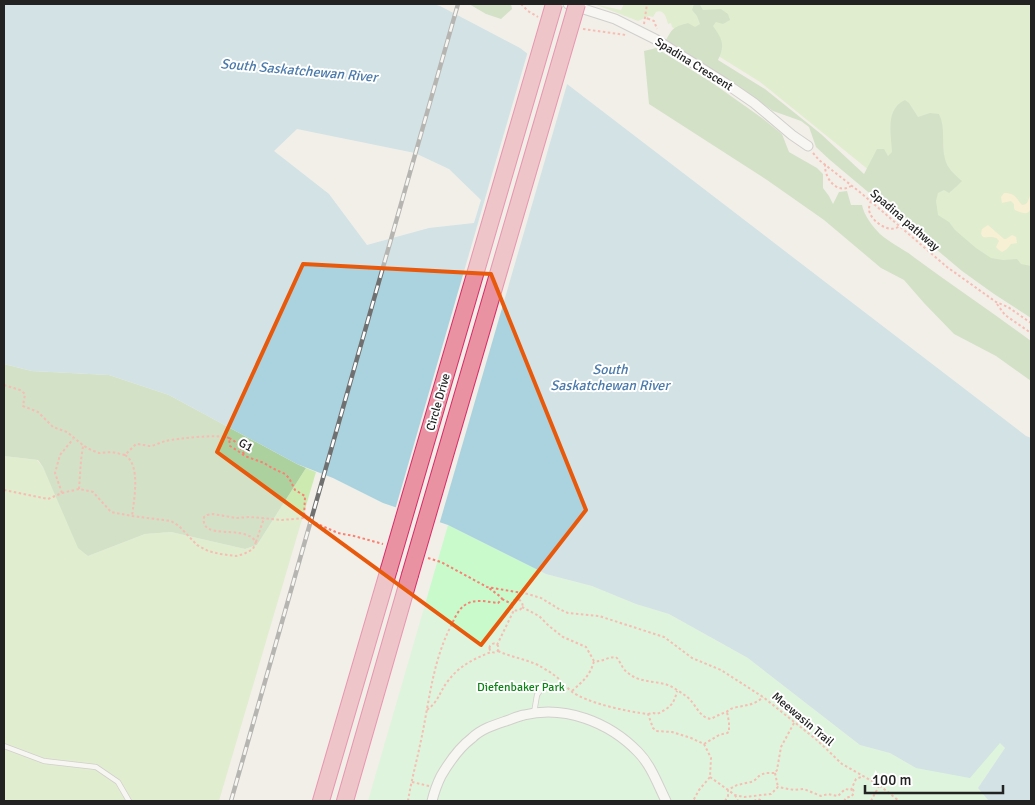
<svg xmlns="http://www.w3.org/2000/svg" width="1035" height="805" viewBox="0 0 1035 805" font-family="Signika,sans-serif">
<rect width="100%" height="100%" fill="#f2efe9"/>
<path fill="#cdebb0" d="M594,4L621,10L624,4H1031V300L907,201L760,82L672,27L671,23L668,24C666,17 664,9 656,12L653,17L649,16L638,21Z
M4,456L37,460L43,467L88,556L145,534L171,532L245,549L257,545L306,468L316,472L219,801H4Z"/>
<path fill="#add19e" d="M469,4H511L512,9L501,19L486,14Z
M694,4L700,5L703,10L721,9L728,14L730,20L723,24L716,22L713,26C723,40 725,45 718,60L765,89L821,134L864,174L877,149H884L888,156L892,152C891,134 885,109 905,100L909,103L918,117L930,113L939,114C946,128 941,144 945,159C947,168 955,175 962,181L957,186L949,193L944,190L938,193L936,201L938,215L949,222L955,230L976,248L991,258L1003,260L1017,259L1021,264L1031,266V318L994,294L962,271L830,160L816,147L809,127L801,121L773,111L738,86L666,40C673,27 674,27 688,23L695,27L700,24L697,16L692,10Z
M656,48L711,82L762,118L782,134L789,152L817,168L823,174V188L829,196L833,204L839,192L847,191L851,205H862C864,215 872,226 880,234C890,243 904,249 915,258C953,286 993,313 1031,341V381L996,356L954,334L924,303L904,280L881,268L824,220L767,180L649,104L644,51Z
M4,364L32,371L109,375L169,395L297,464L306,468L257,545L245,549L171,532L145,534L88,556L78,548L43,467L38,460L4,456Z"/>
<path fill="#fff1ba" d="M1004,193C1015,193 1016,198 1022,205C1028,205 1028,200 1030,196L1031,195C1031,210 1032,218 1015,210L1014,208V204L1011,201L1002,203L1001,197Z
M988,225L1004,239H1006L1012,235L1016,237L1017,243L1011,244L1007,249L1002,252L999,250L996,247L999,241C995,235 990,238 983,237L981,234L982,229Z"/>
<path fill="#c8facc" d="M448,525L546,574L592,586L636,604L669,614L748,658L860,745L890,753L916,768L1000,743L1005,748L978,788L989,801H368Z"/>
<path fill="#aad3df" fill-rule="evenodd" d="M4,4H432L440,6L520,48L1026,436L1031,438V801H989L978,788L1005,748L1000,743L970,778L916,768L890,753L860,745L748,658L669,614L636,604L592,586L546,574L448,525L383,503L333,478L297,464L169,395L109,375L32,371L4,364ZM297,129L415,153L449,169L481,200L474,223L429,228L367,245L329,194L274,151Z"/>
<path fill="#f2efe9" d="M528,51L568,81L439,525L395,510L495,164Z"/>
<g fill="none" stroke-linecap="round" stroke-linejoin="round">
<g stroke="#a9a9a9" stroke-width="6">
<path id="service" d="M534,713L537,695L545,683
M4,746L44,761L96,767L118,782L129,801"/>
</g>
<g stroke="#a9a9a9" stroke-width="11">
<path id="minor" d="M568,4L615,19L655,39L725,83L754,103L792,135L808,146
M432,801C434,793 437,784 441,776C448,764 460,747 472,738C481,729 494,725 506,721C512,719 518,716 524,715C565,705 609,722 638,752C651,765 658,785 666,801"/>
</g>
<g stroke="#dc2a67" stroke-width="18">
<path id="motorway" d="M321,801L389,569
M345,801L410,575"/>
</g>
<path stroke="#fa8072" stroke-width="2" stroke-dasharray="2.5 2.5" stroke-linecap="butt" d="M521,4L528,11L538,17
M649,19L646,18L654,21L657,29
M644,24L647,4
M583,29L626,35
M813,153L819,160L861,193L947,267L996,302L1008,307L1031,323
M825,164C824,178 837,195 851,186
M871,201C870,203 869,207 869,209C869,220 890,235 899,226
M997,304L1005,315L1031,333
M4,385L20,390L25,394L23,406L38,412L53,427L67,432L84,446L91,450L99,453L112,452L125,455L136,444C141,444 146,446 151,446C156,445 161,442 166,441C179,438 218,434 229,438L230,446L238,451L245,456L264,463L272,468L285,474L289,478L295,490L305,496L304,518
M229,438C237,442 240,446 244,454
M125,455C141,465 134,500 132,516
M79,489L81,460L83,446
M4,490L48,499L62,493L79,489L93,492L111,512L132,516L171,521L179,526L197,545L208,551L220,554L236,556L244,554L253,549L256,542C244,523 200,542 204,517L207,515L213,514L236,518L250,517L282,520L304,518L338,533L354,536L383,544
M62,493L55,473L60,455L73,439
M256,542L264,518
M428,558L441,562L487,587L528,594L541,598L559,609L568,613L599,616L664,637L692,658L721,670L763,697L818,741L842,764L879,785L899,801
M502,599L512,604
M511.5 605a5.5 5.5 0 1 1 11 0a5.5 5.5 0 1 1-11 0Z
M522,607L539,616L549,626L563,637L586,647L594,661C603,662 607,657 616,657C621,662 622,669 628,673C639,682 652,681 665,684C672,686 680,692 686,696C696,703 698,717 711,719C716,716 721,714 726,712C728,711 730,709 733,708C744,705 754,706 763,697
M489.5 648a4.5 4.5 0 1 1 9 0a4.5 4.5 0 1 1-9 0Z
M497,645L514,610
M498,651C511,657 525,659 538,665C543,668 549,671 554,675C561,680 565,686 571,691C586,703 629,712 648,714L653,728L656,731L672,732L691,738L704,744L711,758L710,777L699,790L693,801
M572,691C583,681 590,676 594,661
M427,710C440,700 439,692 448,681C460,665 474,659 491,652
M648,714L653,713L657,714C670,708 674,704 677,691
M704,744L719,735L727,733L729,732V722L727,712
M775,773L778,787
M710,777L735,795L744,797L771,794L778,787L794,790L804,789L821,796L828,794L838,796L845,789L851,790L856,779L861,777
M412,782L429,786
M735,795L738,801
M408,801C411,782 416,764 420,745C429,705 432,661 452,624C455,617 459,609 465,605C474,598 488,602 498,603L502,599L501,597L489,588
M725,801L728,796V790L737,785L751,782L755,780L759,776L765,773H775L777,770L781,747L794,723
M754,801L758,799L763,801
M844,801L846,798L852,796L854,792L852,787
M871,801L879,786"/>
<use href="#service" stroke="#fff" stroke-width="4.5"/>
<use href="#minor" stroke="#fff" stroke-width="9"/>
<use href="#motorway" stroke="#e892a2" stroke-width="16"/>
<g stroke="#707070" stroke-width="4.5">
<path id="rail" d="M231,801L458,4"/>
</g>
<use href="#rail" stroke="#fff" stroke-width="2.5" stroke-dasharray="8" stroke-linecap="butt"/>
<g stroke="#dc2a67" stroke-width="18" stroke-linecap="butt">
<path id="motorway-bridge" d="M389,569L554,4
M410,575L577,4"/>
</g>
<use href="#motorway-bridge" stroke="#e892a2" stroke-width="16"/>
</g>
<path d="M0 0H1035V805H0ZM303,264L491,274L586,510L481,645L217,452Z" fill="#f2efe9" fill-opacity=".55" fill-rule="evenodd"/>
<path fill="none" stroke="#e8590c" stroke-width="4" stroke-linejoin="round" d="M303,264L491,274L586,510L481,645L217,452Z"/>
<g text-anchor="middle" stroke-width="4" stroke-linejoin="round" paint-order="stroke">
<g font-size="12" fill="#222" stroke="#fff">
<text transform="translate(694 64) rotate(32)" y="4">Spadina Crescent</text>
<text transform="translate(905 220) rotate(41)" y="4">Spadina pathway</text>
<text transform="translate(438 402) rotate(-74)" y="4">Circle Drive</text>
<text transform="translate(246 445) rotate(29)" y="4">G1</text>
<text transform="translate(803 719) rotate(40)" y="4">Meewasin Trail</text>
</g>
<g font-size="12" fill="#0c8416" stroke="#fff">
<text x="521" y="691">Diefenbaker Park</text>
</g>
<g font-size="14" font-style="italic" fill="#4a7aab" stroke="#fff">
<text transform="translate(299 70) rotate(5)" y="5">South Saskatchewan River</text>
<text x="610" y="374">South<tspan x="610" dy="16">Saskatchewan River</tspan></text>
</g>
</g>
<rect width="1035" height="805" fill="none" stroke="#222222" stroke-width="10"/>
<path d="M865 785v8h138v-8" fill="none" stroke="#222222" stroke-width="2.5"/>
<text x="872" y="785" font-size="15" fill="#222222" stroke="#ffffff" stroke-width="4" paint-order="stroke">100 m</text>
</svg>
